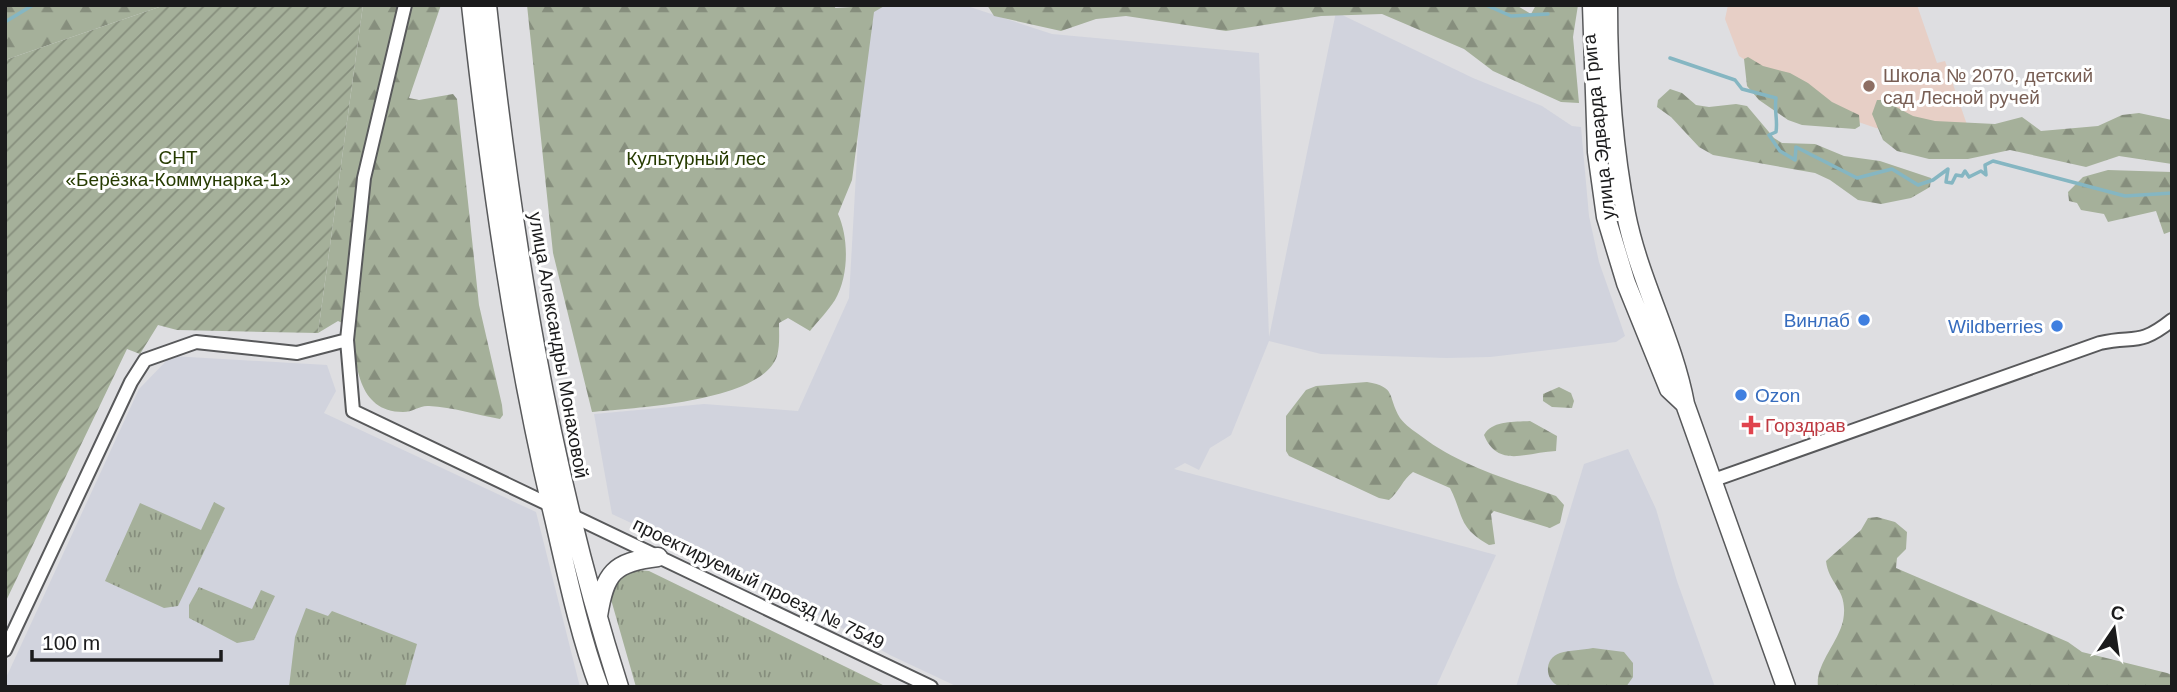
<svg xmlns="http://www.w3.org/2000/svg" width="2177" height="692" viewBox="0 0 2177 692" font-family="Helvetica,sans-serif">
<defs>
<pattern id="grass-tufts" width="24" height="20" patternUnits="userSpaceOnUse" patternTransform="scale(1.75)"><rect width="24" height="20" fill="#a5b09a"/><path d="M3 7l-1-3M5 7V3M7 7l1-3M15 17l-1-3M17 17v-4M19 17l1-3" fill="none" stroke="#868e7d"/></pattern>
<pattern id="forest-firs" width="22" height="20" patternUnits="userSpaceOnUse" patternTransform="scale(1.75)"><rect width="22" height="20" fill="#a5b09a"/><path d="M5 1l3.5 6h-7zM16 11l3.5 6h-7z" fill="#868e7d"/></pattern>
<pattern id="garden-furrows" width="10" height="10" patternUnits="userSpaceOnUse" patternTransform="scale(1.75)"><rect width="10" height="10" fill="#a5b09a"/><path d="M-1 1l2-2M0 10L10 0M9 11l2-2" fill="none" stroke="#868e7d"/></pattern>
</defs>
<rect width="100%" height="100%" fill="#dedee1"/>
<path fill="#d1d3dd" d="M883,5H964L1052,34L1259,53L1269,337L1336,12L1473,78L1542,106L1572,126L1581,127L1589,216L1599,262L1625,336L1616,342L1490,357L1446,358L1321,354L1269,341L1231,435L1210,448L1199,470L1185,463L1174,469L1496,555L1436,687H958L890,655L776,591L612,514L594,414L704,404L798,411L849,298L865,14Z
M171,356L327,365L336,391L324,413L536,512L580,687H5V680L139,389Z
M1628,449L1656,509L1677,581L1715,687H1516L1584,464Z"/>
<path fill="#e7cfc6" d="M1728,5H1917L1937,63L1945,61L1975,148L1876,128L1817,108L1739,56L1725,19Z"/>
<path fill="url(#grass-tufts)" d="M214,502L225,508L178,606L164,608L105,581L140,503L201,530Z
M637,570L649,571L887,687H636L610,596L622,574Z
M199,587L252,609L261,590L275,596L254,640L237,643L189,618V605Z
M306,608L328,616L332,611L417,644L405,687H289L295,637Z"/>
<path fill="url(#forest-firs)" d="M5,5H165L5,60Z
M363,5H441L409,98L419,100L453,94L457,99L479,305L502,405L503,415L500,419C477,415 453,407 429,406C420,405 413,412 403,412C357,412 355,362 353,328L338,321L318,333Z
M527,5H836L835,8L886,5L874,12L852,180L838,214C849,238 849,276 835,300C828,311 818,321 810,331L788,318L779,323C779,333 780,346 777,356C762,402 633,408 592,412L553,253Z
M987,5H1516L1531,14L1536,5H1578L1573,37L1579,103L1561,102L1493,71L1464,49L1382,14L1321,16L1226,31L1126,16L1096,19L1061,31L994,16Z
M1748,57L1763,66L1790,73L1808,83L1832,102L1859,115L1860,126L1855,129L1802,125L1788,120L1759,100L1747,86L1744,59Z
M1670,89L1682,93L1696,105L1709,107L1736,104L1747,106L1774,138L1782,143L1815,144L1844,156L1880,161L1931,178L1930,187L1911,198L1881,204L1858,200L1830,180L1815,173L1713,155L1699,147L1671,117L1657,107L1658,100Z
M1877,100H1883L1913,116L1935,121L1995,124L2022,117L2041,131L2098,126L2122,115L2139,113L2172,120V164L2119,156L2086,167L2010,150L1968,159H1929L1897,151L1883,140L1872,114Z
M2108,170L2172,172V231L2164,234L2156,211L2108,222L2104,214L2081,210L2077,203L2069,201L2068,192L2083,177Z
M1367,382C1397,387 1387,396 1400,418C1405,425 1414,431 1421,436C1460,466 1510,480 1556,496L1564,505L1560,523L1550,528L1494,511L1491,514L1495,544L1489,545C1457,527 1464,515 1450,488L1413,472C1403,479 1399,492 1389,500L1379,498L1289,456L1286,451V416L1306,390L1316,386Z
M1559,387L1571,393L1574,401L1572,408L1552,407L1543,401V394Z
M1530,421L1557,436L1556,451C1527,452 1498,469 1484,435C1492,420 1515,422 1530,421Z
M1877,517L1895,522L1907,532L1906,549L1897,558L1896,568L2068,642L2082,652L2167,673L2172,675V687H1818C1815,665 1838,643 1843,621C1849,589 1829,586 1826,561L1861,530L1868,518Z
M1593,648L1624,652L1633,663V677L1626,687C1609,687 1573,691 1559,686C1544,680 1544,658 1560,653C1570,650 1582,650 1593,648Z"/>
<path fill="url(#garden-furrows)" d="M165,5H363L318,333L177,330L158,325L140,354L127,349L5,603V60Z"/>
<g fill="none" stroke-linecap="round" stroke-linejoin="round">
<path stroke="#85b6c2" stroke-width="3.5" d="M1486,5L1511,16L1548,14
M5,22L33,5
M1670,58L1735,80L1742,89L1776,98C1774,111 1778,120 1776,132L1769,135L1780,151L1795,160L1796,147L1857,178L1892,169L1918,185L1933,180L1948,169L1946,182L1952,183L1956,175L1962,176L1965,171L1969,177L1981,171L1986,175L1985,165L1993,161L2125,196L2172,193"/>
<g stroke="#58595b" stroke-width="16">
<path id="street" d="M405,5L364,178L347,340L353,411L931,687
M1711,481L2100,343C2135,335 2138,347 2172,320
M5,650L131,382L145,360L196,342L297,353L347,340"/>
</g>
<g stroke="#58595b" stroke-width="21">
<path id="secondary" d="M471,5C490,177 514,350 554,518C567,574 579,633 599,687
M487,5C512,236 548,465 619,687
M1592,5L1597,152L1606,217L1626,283L1669,389L1685,404
M1608,5C1608,73 1613,147 1626,214C1639,280 1673,339 1685,404L1786,687
M598,616C605,573 613,562 658,557"/>
</g>
<use href="#street" stroke="#fff" stroke-width="12"/>
<use href="#secondary" stroke="#fff" stroke-width="18"/>
</g>
<circle fill="#8d6e63" stroke="#fff" stroke-width="2.5" cx="1869" cy="86" r="7"/>
<g fill="#3f7fe0" stroke="#fff" stroke-width="2.5">
<circle cx="1864" cy="320" r="7"/>
<circle cx="2057" cy="326" r="7"/>
<circle cx="1741" cy="395" r="7"/>
</g>
<path fill="#e0444e" stroke="#fff" stroke-width="2.5" d="M1747.5 414.5h7v7h7v7h-7v7h-7v-7h-7v-7h7z"/>
<g text-anchor="middle" stroke-width="6" stroke-linejoin="round" paint-order="stroke">
<g font-size="19" fill="#785e54" stroke="#fff" text-anchor="start">
<text x="1883" y="82">Школа № 2070, детский<tspan x="1883" dy="22">сад Лесной ручей</tspan></text>
</g>
<g font-size="19" fill="#1b1b1c" stroke="#fff">
<text transform="translate(1598 127) rotate(-96)" y="7">улица Эдварда Грига</text>
<text transform="translate(559 345) rotate(80)" y="7">улица Александры Монаховой</text>
<text transform="translate(759 583) rotate(26)" y="7">проектируемый проезд № 7549</text>
</g>
<g font-size="19" fill="#263b01" stroke="#fff">
<text x="178" y="164">СНТ<tspan x="178" dy="22">«Берёзка-Коммунарка-1»</tspan></text>
<text x="696" y="165">Культурный лес</text>
</g>
<g font-size="19" fill="#366cbe" stroke="#fff" text-anchor="end">
<text x="1850" y="327">Винлаб</text>
<text x="2043" y="333">Wildberries</text>
<text x="1755" y="402" text-anchor="start">Ozon</text>
</g>
<g font-size="19" fill="#be3a42" stroke="#fff" text-anchor="start">
<text x="1765" y="432">Горздрав</text>
</g>
</g>
<rect width="2177" height="692" fill="none" stroke="#1b1b1c" stroke-width="14"/>
<g transform="translate(2114 629) rotate(13)" stroke="#ffffff" stroke-width="5" paint-order="stroke">
<path d="M0-5L12 26L0 18L-12 26Z" fill="#1b1b1c"/>
<text y="-10" font-size="19" font-weight="bold" text-anchor="middle" fill="#1b1b1c">С</text>
</g>
<path d="M32 650v10h189v-10" fill="none" stroke="#1b1b1c" stroke-width="3.5"/>
<text x="42" y="650" font-size="21" fill="#1b1b1c" stroke="#ffffff" stroke-width="5" paint-order="stroke">100 m</text>
</svg>
